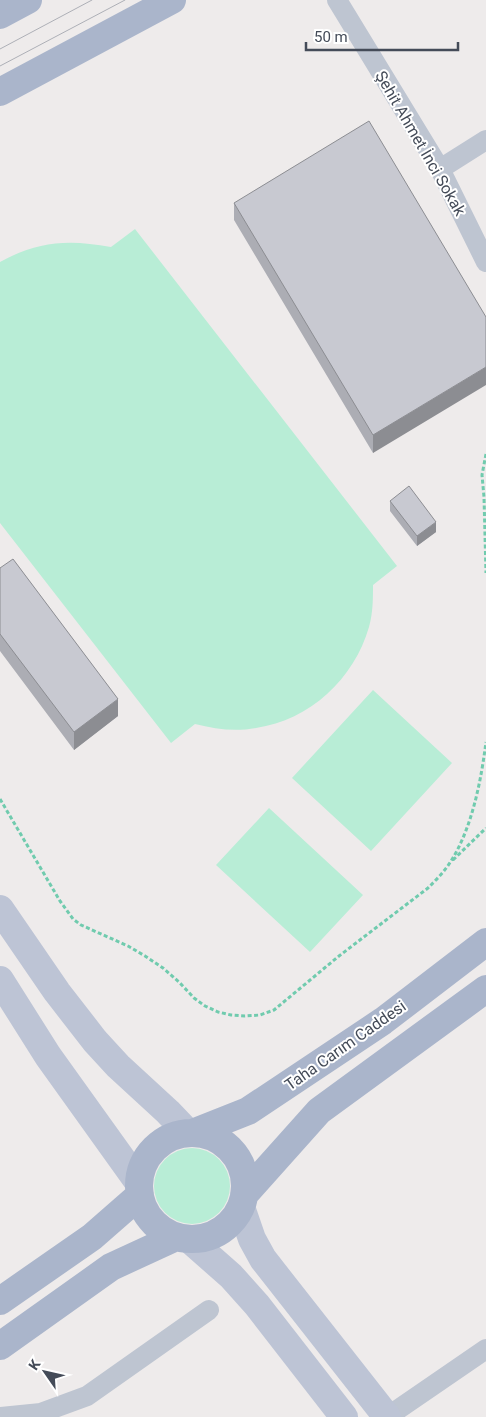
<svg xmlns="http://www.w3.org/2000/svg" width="486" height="1417" viewBox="0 0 486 1417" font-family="Roboto,sans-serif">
<rect width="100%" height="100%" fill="#eeebeb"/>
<path fill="#b8edd6" d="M135,229L397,566L373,585C373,599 373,613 369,627C354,679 310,720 256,728C235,732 215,729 195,724L171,743L0,523V262C38,241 68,239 111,247Z
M373,690L452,763L371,851L292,778Z
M269,808L363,895L310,952L216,865Z
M154 1186a38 38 0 1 1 76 0a38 38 0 1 1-76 0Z"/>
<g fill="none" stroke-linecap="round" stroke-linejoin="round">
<path stroke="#70cbae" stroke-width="3" stroke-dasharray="4 2.5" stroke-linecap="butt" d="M486,454L482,475L484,497L486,573
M0,799L60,901L73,919L81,925L128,946L145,956L163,968L179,982L194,998L205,1006L218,1012L231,1015L245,1016L260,1015L274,1010L339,956L428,888C436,880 445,871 451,861C472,828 481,781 486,742
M453,860L486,828"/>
<path stroke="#bec5d1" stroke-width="20" d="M337,0L440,169L486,262
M440,169L486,140
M0,1417L41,1413L87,1396L209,1310
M387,1417L486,1349"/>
<path stroke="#bdc4d5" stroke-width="28" d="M0,909L57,992L95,1041L118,1066L168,1112L188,1133
M0,980L48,1056L139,1183
M241,1207L252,1239L263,1259L387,1417
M189,1239L231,1276L257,1305L344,1417"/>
<path stroke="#aab5cb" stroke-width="28" d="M0,15L28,0
M0,92L172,0
M195,1132L248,1111L383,1021L486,942
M139 1186a53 53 0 1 1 106 0a53 53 0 1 1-106 0Z
M244,1195L319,1111L486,989
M0,1301L92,1237L140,1195
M0,1346L111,1267L176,1237"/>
<path stroke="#adafb6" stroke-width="1" d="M0,49L92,0
M0,66L125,0"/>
</g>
<path fill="#acadb4" d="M234,203L486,317L373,453L234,220Z
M390,501L436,532L417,546L390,511Z
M0,568L118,716L74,750L0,651Z"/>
<path fill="#8c8d92" d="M486,367V385L373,453V435Z
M436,522V532L417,546V536Z
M118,699V716L74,750V732Z"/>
<path fill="#c8c9d1" stroke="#8c8d92" d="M369,121L486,317V367L373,435L234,203Z
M409,486L436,522L417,536L390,501Z
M13,559L118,699L74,732L0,634V568Z"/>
<g text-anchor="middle" stroke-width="4" stroke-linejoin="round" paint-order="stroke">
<g font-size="16" fill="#444b58" stroke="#fff">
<text transform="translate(421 143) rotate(60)" y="6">Şehit Ahmet İnci Sokak</text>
<text transform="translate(345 1045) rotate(-35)" y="6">Taha Carım Caddesi</text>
</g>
</g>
<g transform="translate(45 1372) rotate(304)" stroke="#ffffff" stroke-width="4" paint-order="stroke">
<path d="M0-4L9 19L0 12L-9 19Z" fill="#444b58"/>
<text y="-8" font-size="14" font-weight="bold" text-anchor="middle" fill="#444b58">K</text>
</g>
<path d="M306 42v8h152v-8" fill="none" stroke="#444b58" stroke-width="2.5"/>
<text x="314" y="42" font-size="15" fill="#444b58" stroke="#ffffff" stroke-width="4" paint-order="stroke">50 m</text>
</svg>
